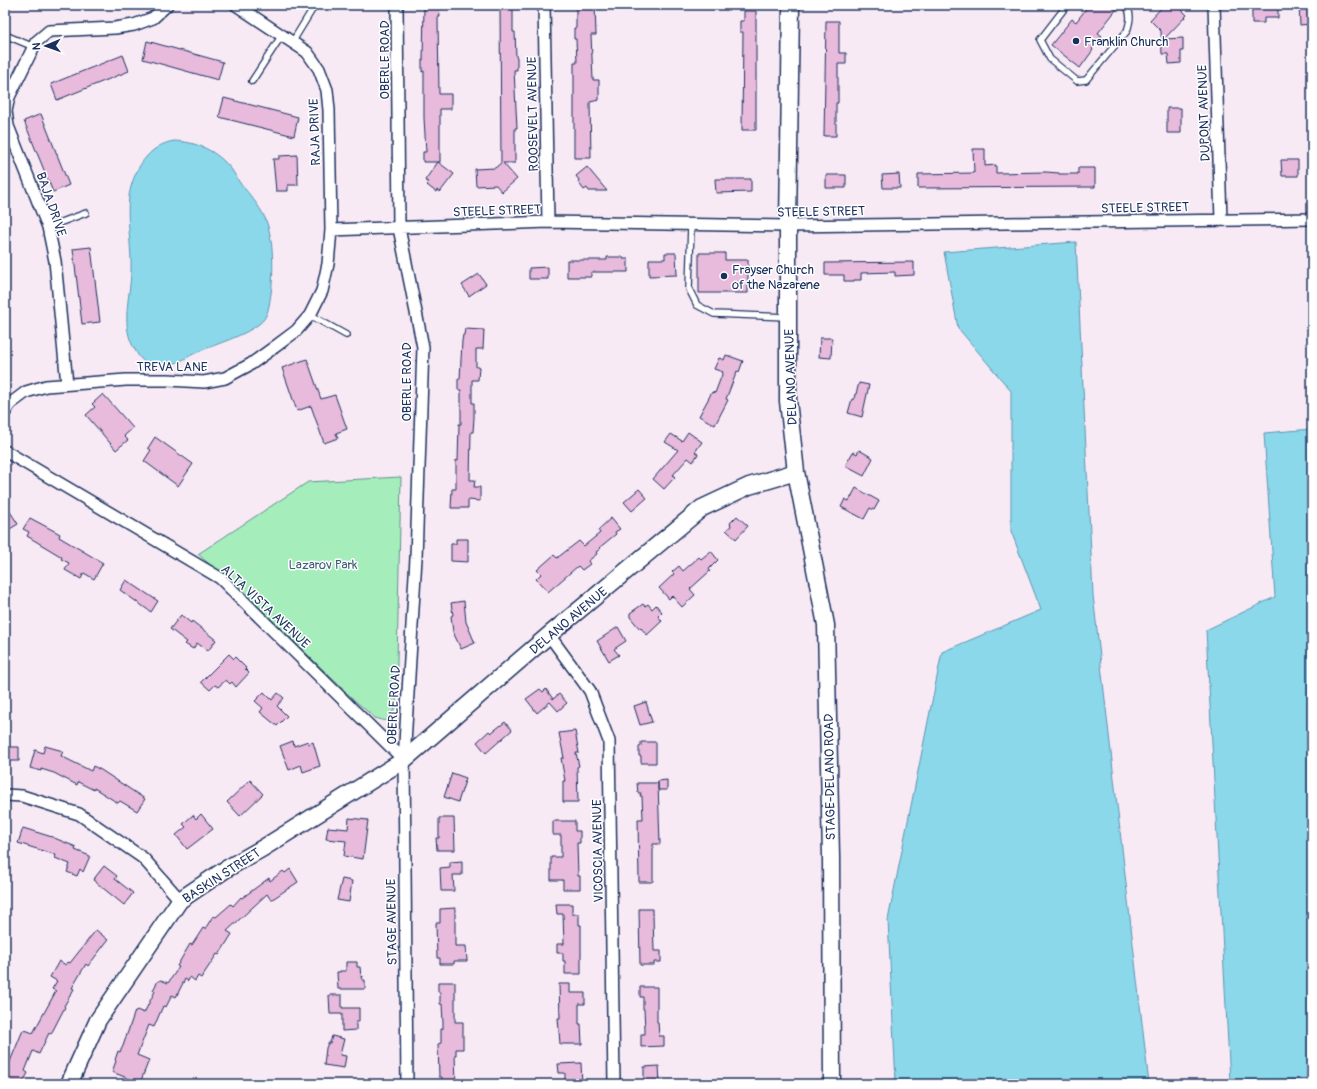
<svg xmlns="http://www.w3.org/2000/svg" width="1317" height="1089" viewBox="0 0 1317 1089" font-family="Pangolin,sans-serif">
<rect width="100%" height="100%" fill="#f8eaf4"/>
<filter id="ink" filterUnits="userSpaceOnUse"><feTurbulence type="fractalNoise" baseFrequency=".025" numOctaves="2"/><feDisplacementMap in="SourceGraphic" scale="8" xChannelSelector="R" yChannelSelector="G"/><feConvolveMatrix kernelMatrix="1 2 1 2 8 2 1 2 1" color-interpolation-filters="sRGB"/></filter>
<g filter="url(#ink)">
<path fill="#a5eebc" stroke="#608e8d" d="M401,477L396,707L386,721L375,718L351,697L276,624L198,554L308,482Z"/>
<path fill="#8bd8eb" stroke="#5e94b3" d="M174,141C198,142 217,151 232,170C235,174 237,179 240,183C249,194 259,205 265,218C274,238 274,272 271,294C269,304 269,317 259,324C242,337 218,343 198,352C188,356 178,364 167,365C151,367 143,365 135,350C120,325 130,299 131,272C132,247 126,221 129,196C133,171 148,145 174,141Z
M1076,242L1093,595L1149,1084H896L888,920L942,652L1041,610L1011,531V391L958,328L944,252Z
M1312,429V1079L1230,1082L1206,630L1275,597L1264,433Z"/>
<path fill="#e8badc" stroke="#1b2f5e" d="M424,5H439L440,17H438L439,94H451V109H440V162H438L454,174L440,192L437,190L436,192L427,185L429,183L425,180L438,162H423V152H426L424,118V71L422,72V60H423Z
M500,5H513V32H515L516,57H517V70H514L517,128H515V163H503L517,179L502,192L496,185L476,186L475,169L495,168L501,163Z
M576,5H595L596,35H591L593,80H599V100L590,102L591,158H574V63H577L576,39H574V28H576Z
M1089,5H1120L1098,33L1102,36L1092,49L1093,50L1080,68L1051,45L1072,19L1076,22Z
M1164,5H1177L1187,15L1164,39L1183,38V51H1181V63L1169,64L1168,54H1162L1161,31L1150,20Z
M1252,5H1274V8H1278V18H1264V23H1252Z
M1299,5H1312V24L1300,25Z
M744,11H756V130H742L743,32H740V21H744Z
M826,21H839V53H846V64H838V103H836V136H824Z
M147,41L223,62L218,80L143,59Z
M123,55L129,71L57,100L51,84Z
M224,98L298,117L294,136L219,117Z
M1167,108H1181V133H1167Z
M41,114L69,185L53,192L24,121Z
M973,149H985V166L996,165V173L1046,172L1059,173V174H1078V168H1095V187L918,188V174L974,173Z
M297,155L298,185H288V191H276L273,159H279V156Z
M1281,160H1298V176H1282Z
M587,167L607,191H589L587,188L584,190L578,182L579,180L576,176Z
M899,174L900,188H883L882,175Z
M826,175H846V188H826Z
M715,179H751V192L716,193Z
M91,247L100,322L82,324L73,249Z
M665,253H676L677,275L649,276V259H665Z
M699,253H725V260H748V293H699Z
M607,257H623V259H628V272H591V277H567V260H607Z
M914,262V275L895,276V272L861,273V280H854V281H844V275H825V263Z
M548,267V279H529V268Z
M479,274L486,284L469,296L462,285Z
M465,329L484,330L483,349H476V367H479L478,380H472V403H474V418L473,432H471L470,480H475L474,487H480V501L468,500V508H451L452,489H456V460L458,461L459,424H461V390H458V379H460L462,341L463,335H464Z
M820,338H832L831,358L819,357Z
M726,355L743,361L739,372L737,371L726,399L728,400L715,425L699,416L712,392L715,393L723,372L714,369L719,358L724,360Z
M307,359L321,399L335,395L347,429L336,433L338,438L324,443L311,406L297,411L282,368Z
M859,383L869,385L862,417L848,413L852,399H854L855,394H856Z
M103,394L133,428L124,436L128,440L116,450L86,415L95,407L92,404Z
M688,432L702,442L695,452L698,454L693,462L688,458L673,475L675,477L664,489L653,479L678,450L665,442L671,434L682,441Z
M155,437L193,464L178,486L144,461L151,450L148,448Z
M859,450L873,458L864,476L845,466L853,452L857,454Z
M856,488L879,501L874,510L870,508L864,519L841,507L845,499L849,501Z
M639,489L647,498L632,511L624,502Z
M5,504L18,524L5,532Z
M737,516L748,526L736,539L726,530L731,526L730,523Z
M30,518L60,534L59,537L103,563L94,579L84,573L81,579L65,570L69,563L61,559L62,557L27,536L29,532L23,529Z
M611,518L620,529L615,532L616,534L599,548L600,549L596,552L597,554L588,561L590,564L582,570L578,566L548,592L536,579L541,574L537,570L554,555L557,558L579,541L584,546L600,533L598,530Z
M456,539H468V562L451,561V544H456Z
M711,551L718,560L709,569L710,571L690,589L695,595L682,607L672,596L669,599L659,588L674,574L672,572L679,566L683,571L699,557L701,559Z
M126,580L158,601L151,612L120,590Z
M464,601L466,622L475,643L461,649L453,632L451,616L453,615L451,603Z
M643,604L645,606L648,604L652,609L656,605L662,612L658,616L662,621L647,635L641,628L640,629L630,617V613Z
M181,615L191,623L192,621L216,640L208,651L197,643L193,649L185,644L187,642L170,629Z
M618,627L626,641L614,649L619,655L609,661L597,641Z
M229,654L234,659L235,657L246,668L245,669L249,673L236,687L232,682L230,684L226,680L218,687L215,685L210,690L201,682Z
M540,689L543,692L546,689L553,699L559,694L567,703L558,711L550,702L537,713L526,699Z
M264,692L272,700L278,693L284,698L277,706L287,716L277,726L260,712L263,708L255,701Z
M646,702L652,722L640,725L634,706Z
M505,722L512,730L486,753L477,742L489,731L491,733Z
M575,731L579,753H576L579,766L577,767L578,802H563V781H565L561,758H564L559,733Z
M293,741L294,746L308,741L309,744L313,742L320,766L303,772L301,765L289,770L280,746Z
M641,742H656V763H641V756H639V747L641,746Z
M45,746L63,751L61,756L91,771L93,766L101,770L145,799L137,811L120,801L118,803L94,788V790L78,782L77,785L54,773L41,769V771L30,768L35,750L43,753Z
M5,747H19V761H5Z
M452,773L466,778L458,802L444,797Z
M250,780L263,794L240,816L227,802Z
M667,780V790H658V781Z
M637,783H658L660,844H653V881L651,882H639L638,819H643L642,796H640L641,793H638Z
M201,814L213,829L187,849L176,835L186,827L183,824L193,815L196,819Z
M349,818L368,820L363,859L344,856L346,841L326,839L328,827L348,829Z
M439,818H454L455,850H437L436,838H439Z
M553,821H575V831H580V843H577L578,876H580V889H563V880H551V857H561V835H553Z
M23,828L52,837L76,847L75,850L90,856L83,872L80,869L77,876L67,872L70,864L55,858L56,855L18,843Z
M462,861V875H453L454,891H441L440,868L450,867V862Z
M104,866L117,876L115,879L133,893L124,905L93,880Z
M290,869L298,882L271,900L267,894L227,931L232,934L219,955L217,954L201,978L198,976L195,981L190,977L188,981L185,979L176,997L172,995L166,1007L163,1006L154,1027L149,1025L137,1055L149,1060L140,1083L112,1072L116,1061L115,1060L118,1051L120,1052L123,1046L135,1011H136L137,1010L144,1013L155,991L153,990L158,981H159L161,980L168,983L179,967L177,966L190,944L192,945L203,928L205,929L213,916L216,917L231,904L233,906L241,897L242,898L269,878L270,881L283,871L285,873Z
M342,879L352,881L349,902L337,900Z
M556,904H572V914H579V925H581V974H565V961H563V953H557V944H564L563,914H557Z
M455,908V946H466L467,961H454V964H440V958H437L436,923H440V909Z
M639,909H652V915H653L654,951H661V962H654V965H640Z
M96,930L108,940L88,966L86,964L72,988L74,989L64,1006L65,1007L51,1034L49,1033L39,1054L33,1051L25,1071L28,1073L22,1084H5V1062L9,1064L23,1030L25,1031V1030L33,1033L56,991L52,989L57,981L50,977L59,961L66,965L68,962L70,963Z
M346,962H357V967H360L361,977L363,976L362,980H365V989H338L337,972H340V971H346Z
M438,982H455V1022H463V1049H456V1055H455L456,1084H442V1077H439L438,1044L441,1043V1029H443V1023L442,1004H440V992H438Z
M559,984H570V993H585V1004H579V1024H581L582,1044H560L558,1018H560Z
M640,987H657V1022H658L659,1036H664V1046L641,1047V1034H645V1029L644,1009H643V997H640Z
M329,995H342V1008H359V1022H356V1030L342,1031V1014H330Z
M332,1036L344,1039L340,1055L346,1056L344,1068L324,1065L326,1048L328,1043H330Z
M581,1063L582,1084H565V1073H559L558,1064Z
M659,1066L660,1082H644V1067Z"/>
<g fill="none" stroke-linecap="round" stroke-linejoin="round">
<g stroke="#1b2f5e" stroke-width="8">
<path id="lane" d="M1067,5L1040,40L1050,59L1077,81L1086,80L1127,31C1130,22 1132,14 1126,5
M5,35L34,47
M293,41L315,5
M252,81L282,35
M691,225L689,289L697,305L714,314L786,317
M48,227L86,213
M310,315L346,335"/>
</g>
<g stroke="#1b2f5e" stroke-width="14">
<path id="street" d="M397,5L399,228L423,347L416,558L404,760L407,1084
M544,5L548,222
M1214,5L1221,220
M331,230L548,222L788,226L1312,219
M67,384L55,261L48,227L8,126L6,111L9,97L36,42L49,31L115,28L134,25L153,18L167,5
M5,412L10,404L26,392L46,386L126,380H168L204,382L225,378L251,364L276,346L296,331L310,315L322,291L328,264L331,230L329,110L327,90L319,69L307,52L236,5
M5,451L220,578L404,760
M549,635L590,691L609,741L614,1084
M5,795L22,796L79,814L143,858L180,900"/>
</g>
<g stroke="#1b2f5e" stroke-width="19">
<path id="secondary" d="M791,5L788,226V401L796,472L826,625L831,857L832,1084
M69,1084L98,1020L180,900L226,869L263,848L404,760L549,635L702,508L749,486L796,472"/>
</g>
<use href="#lane" stroke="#fff" stroke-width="5.5"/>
<use href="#street" stroke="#fff" stroke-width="11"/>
<use href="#secondary" stroke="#fff" stroke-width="16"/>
</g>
</g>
<g fill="#1b2f5e" stroke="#fff" stroke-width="1.5">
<circle cx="1076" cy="41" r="4"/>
<circle cx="724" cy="276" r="4"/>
</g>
<g text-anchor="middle" stroke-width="3" stroke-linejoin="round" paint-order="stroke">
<g font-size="13" fill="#1b2f5e" stroke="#fff" text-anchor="start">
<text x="1084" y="46">Franklin Church</text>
<text x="732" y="274">Frayser Church<tspan x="732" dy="15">of the Nazarene</tspan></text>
</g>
<g font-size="13" fill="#1b2f5e" stroke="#fff">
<text transform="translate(384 60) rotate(-90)" y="5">OBERLE ROAD</text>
<text transform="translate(1203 113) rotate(-92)" y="5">DUPONT AVENUE</text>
<text transform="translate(532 114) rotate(-91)" y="5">ROOSEVELT AVENUE</text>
<text transform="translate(314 132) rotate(-92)" y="5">RAJA DRIVE</text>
<text transform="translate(52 204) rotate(71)" y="5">BAJA DRIVE</text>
<text transform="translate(1145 207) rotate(-1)" y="5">STEELE STREET</text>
<text transform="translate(497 210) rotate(-2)" y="5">STEELE STREET</text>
<text transform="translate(821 211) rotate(-1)" y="5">STEELE STREET</text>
<text x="172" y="371">TREVA LANE</text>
<text transform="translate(790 377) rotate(-92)" y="5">DELANO AVENUE</text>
<text transform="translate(406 382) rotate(-90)" y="5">OBERLE ROAD</text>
<text transform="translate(266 606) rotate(43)" y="5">ALTA VISTA AVENUE</text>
<text transform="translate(568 620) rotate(-40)" y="5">DELANO AVENUE</text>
<text transform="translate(393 705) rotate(-87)" y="5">OBERLE ROAD</text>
<text transform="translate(829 777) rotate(-91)" y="5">STAGE-DELANO ROAD</text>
<text transform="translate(597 851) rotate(-91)" y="5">VICOSCIA AVENUE</text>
<text transform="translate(221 875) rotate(-33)" y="5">BASKIN STREET</text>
<text transform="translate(391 922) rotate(-91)" y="5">STAGE AVENUE</text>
</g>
<g font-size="13" fill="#3e5f76" stroke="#fff">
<text x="323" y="569">Lazarov Park</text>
</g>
</g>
<rect width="1317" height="1089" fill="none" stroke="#fff" stroke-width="20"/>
<rect x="10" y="10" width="1297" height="1069" fill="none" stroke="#1b2f5e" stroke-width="1.5" filter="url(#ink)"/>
<g transform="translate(46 46) rotate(268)" stroke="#ffffff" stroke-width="3" paint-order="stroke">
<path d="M0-3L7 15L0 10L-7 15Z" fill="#1b2f5e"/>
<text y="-6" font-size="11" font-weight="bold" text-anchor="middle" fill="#1b2f5e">N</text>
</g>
</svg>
